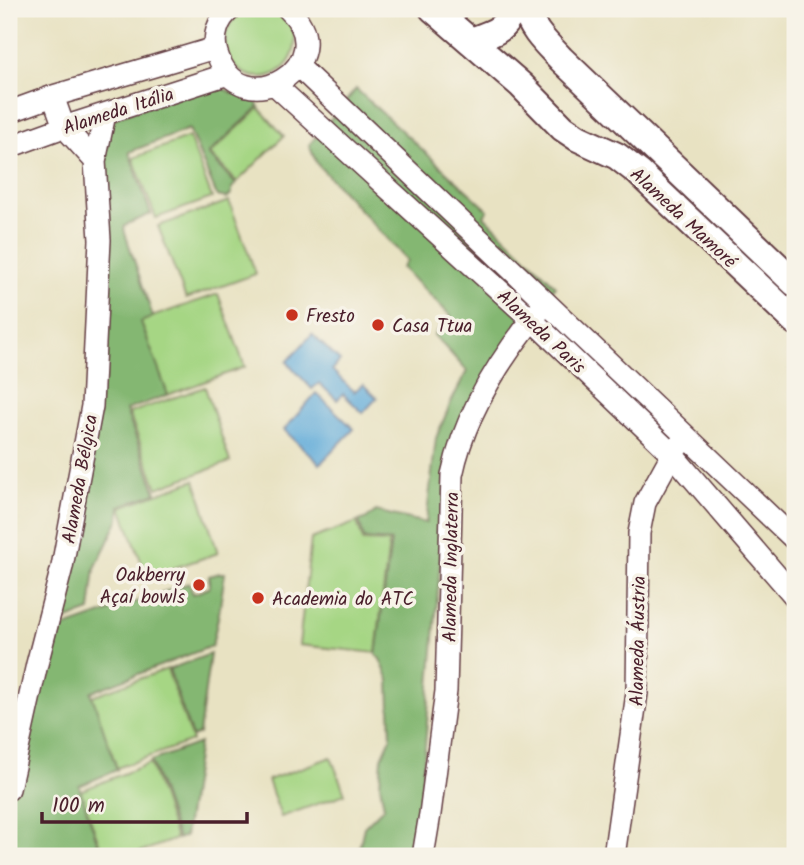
<svg xmlns="http://www.w3.org/2000/svg" width="804" height="865" viewBox="0 0 804 865" font-family="Kalam,sans-serif">
<rect width="100%" height="100%" fill="#f7f3e8"/>
<filter id="ink" filterUnits="userSpaceOnUse"><feTurbulence type="fractalNoise" baseFrequency=".0143" numOctaves="2"/><feDisplacementMap in="SourceGraphic" scale="14" xChannelSelector="R" yChannelSelector="G"/><feConvolveMatrix kernelMatrix="1 2 1 2 8 2 1 2 1" color-interpolation-filters="sRGB"/></filter>
<filter id="wash" filterUnits="userSpaceOnUse"><feTurbulence type="fractalNoise" baseFrequency=".00686" numOctaves="4" result="noise"/><feDisplacementMap in="SourceGraphic" scale="28" xChannelSelector="R" yChannelSelector="G"/><feGaussianBlur stdDeviation="1.57" result="paint"/><feColorMatrix in="noise" values="0 0 0 0 0 0 0 0 0 0 0 0 0 0 0 0 0 1.4 0 .05"/><feComposite in="paint" operator="in"/></filter>
<g filter="url(#wash)">
<rect width="100%" height="100%" fill="#e8e2c2"/>
<path fill="#a6d684" stroke="#787a58" stroke-width="2" d="M225 42a35 35 0 1 1 70 0a35 35 0 1 1-70 0Z
M259,108L284,136L237,182L210,154Z
M189,137L212,198L156,218L133,158Z
M229,201L256,274L186,299L158,226Z
M218,294L245,367L168,395L140,321Z
M205,387L230,462L157,488L129,413Z
M195,480L218,553L147,577L121,507Z
M357,522L363,541L389,542L376,653L299,645L311,539Z
M167,669L192,741L117,768L92,696Z
M331,757L345,794L281,817L268,780Z
M150,763L176,839L129,856H104L80,791Z"/>
<path fill="#84b772" stroke="#676b4e" stroke-width="2" d="M214,84L233,93L252,95L259,107L208,154L236,184L232,188V193L227,198L217,196L189,129L129,152L151,214L127,224L124,227L125,233L153,317L141,322L168,395L126,410L156,493L120,506L119,519L95,568L90,611L54,624L106,274V142L108,127L118,116Z
M356,89L488,210L484,216L556,286L520,325L450,444L416,856H363L359,849L364,827L384,807L380,785L382,758L391,738L389,680L380,659L376,655L391,541L364,539L359,521L367,518L376,511L426,523L436,438L452,400L467,371L434,335L451,316L402,268L407,260L317,164L309,145Z
M220,573H225L219,613L212,646L91,692L117,770L79,786L102,856H9V810L12,789L51,632L189,583L193,594L209,588V576Z
M210,654L199,734L192,737L169,669Z
M199,743L185,836L178,839L151,761Z"/>
<path fill="#60abd9" stroke="#556582" stroke-width="2" d="M312,334L340,361L332,370L354,392L363,384L377,398L363,413L343,394L337,400L319,383L312,389L287,362Z
M316,393L354,429L320,464L284,430Z"/>
</g>
<g filter="url(#ink)">
<g fill="none" stroke-linecap="round" stroke-linejoin="round">
<g stroke="#623c42" stroke-width="24">
<path id="minor" d="M231,9C218,19 212,37 217,53C240,129 346,62 288,9
M298,66L795,540
M275,85L532,320L672,454L795,597
M53,96L64,127L95,161
M9,112L53,96L215,48
M9,147L64,127L228,74
M9,789L37,664L62,567L92,406L100,240L95,161L105,114
M423,856L430,814L446,691L452,475C465,413 500,358 540,310
M614,856L637,693L639,533L645,503L672,454L680,444"/>
</g>
<g stroke="#623c42" stroke-width="30">
<path id="major" d="M433,9L521,85L563,128L578,138L617,156L639,173L795,321
M526,9C531,30 547,44 561,59L795,283
M471,41C495,32 501,33 514,9"/>
</g>
<use href="#minor" stroke="#fff" stroke-width="21"/>
<use href="#major" stroke="#fff" stroke-width="26"/>
</g>
</g>
<g fill="#c8321e" stroke="#f7f3e8" stroke-width="2.5">
<circle cx="292" cy="315" r="7"/>
<circle cx="378" cy="325" r="7"/>
<circle cx="199" cy="585" r="7"/>
<circle cx="258" cy="598" r="7"/>
</g>
<g text-anchor="middle" stroke-width="7" stroke-linejoin="round" paint-order="stroke">
<g font-size="19" fill="#4a1f2b" stroke="#f7f3e8">
<text transform="translate(118 110) rotate(-18)" y="7">Alameda Itália</text>
<text transform="translate(684 217) rotate(43)" y="7">Alameda Mamoré</text>
<text transform="translate(542 331) rotate(43)" y="7">Alameda Paris</text>
<text transform="translate(79 479) rotate(-80)" y="7">Alameda Bélgica</text>
<text transform="translate(450 567) rotate(-89)" y="7">Alameda Inglaterra</text>
<text transform="translate(637 641) rotate(-89)" y="7">Alameda Áustria</text>
</g>
<g font-size="19" fill="#4a1f2b" stroke="#f7f3e8" text-anchor="start">
<text x="306" y="322">Fresto</text>
<text x="392" y="332">Casa Ttua</text>
<text x="185" y="581" text-anchor="end">Oakberry<tspan x="185" dy="22">Açaí bowls</tspan></text>
<text x="272" y="605">Academia do ATC</text>
</g>
</g>
<rect width="804" height="865" fill="none" stroke="#f7f3e8" stroke-width="35"/>
<path d="M42 812v10h205v-10" fill="none" stroke="#4a1f2b" stroke-width="3.5"/>
<text x="52" y="812" font-size="21" fill="#4a1f2b" stroke="#f7f3e8" stroke-width="5" paint-order="stroke">100 m</text>
</svg>
